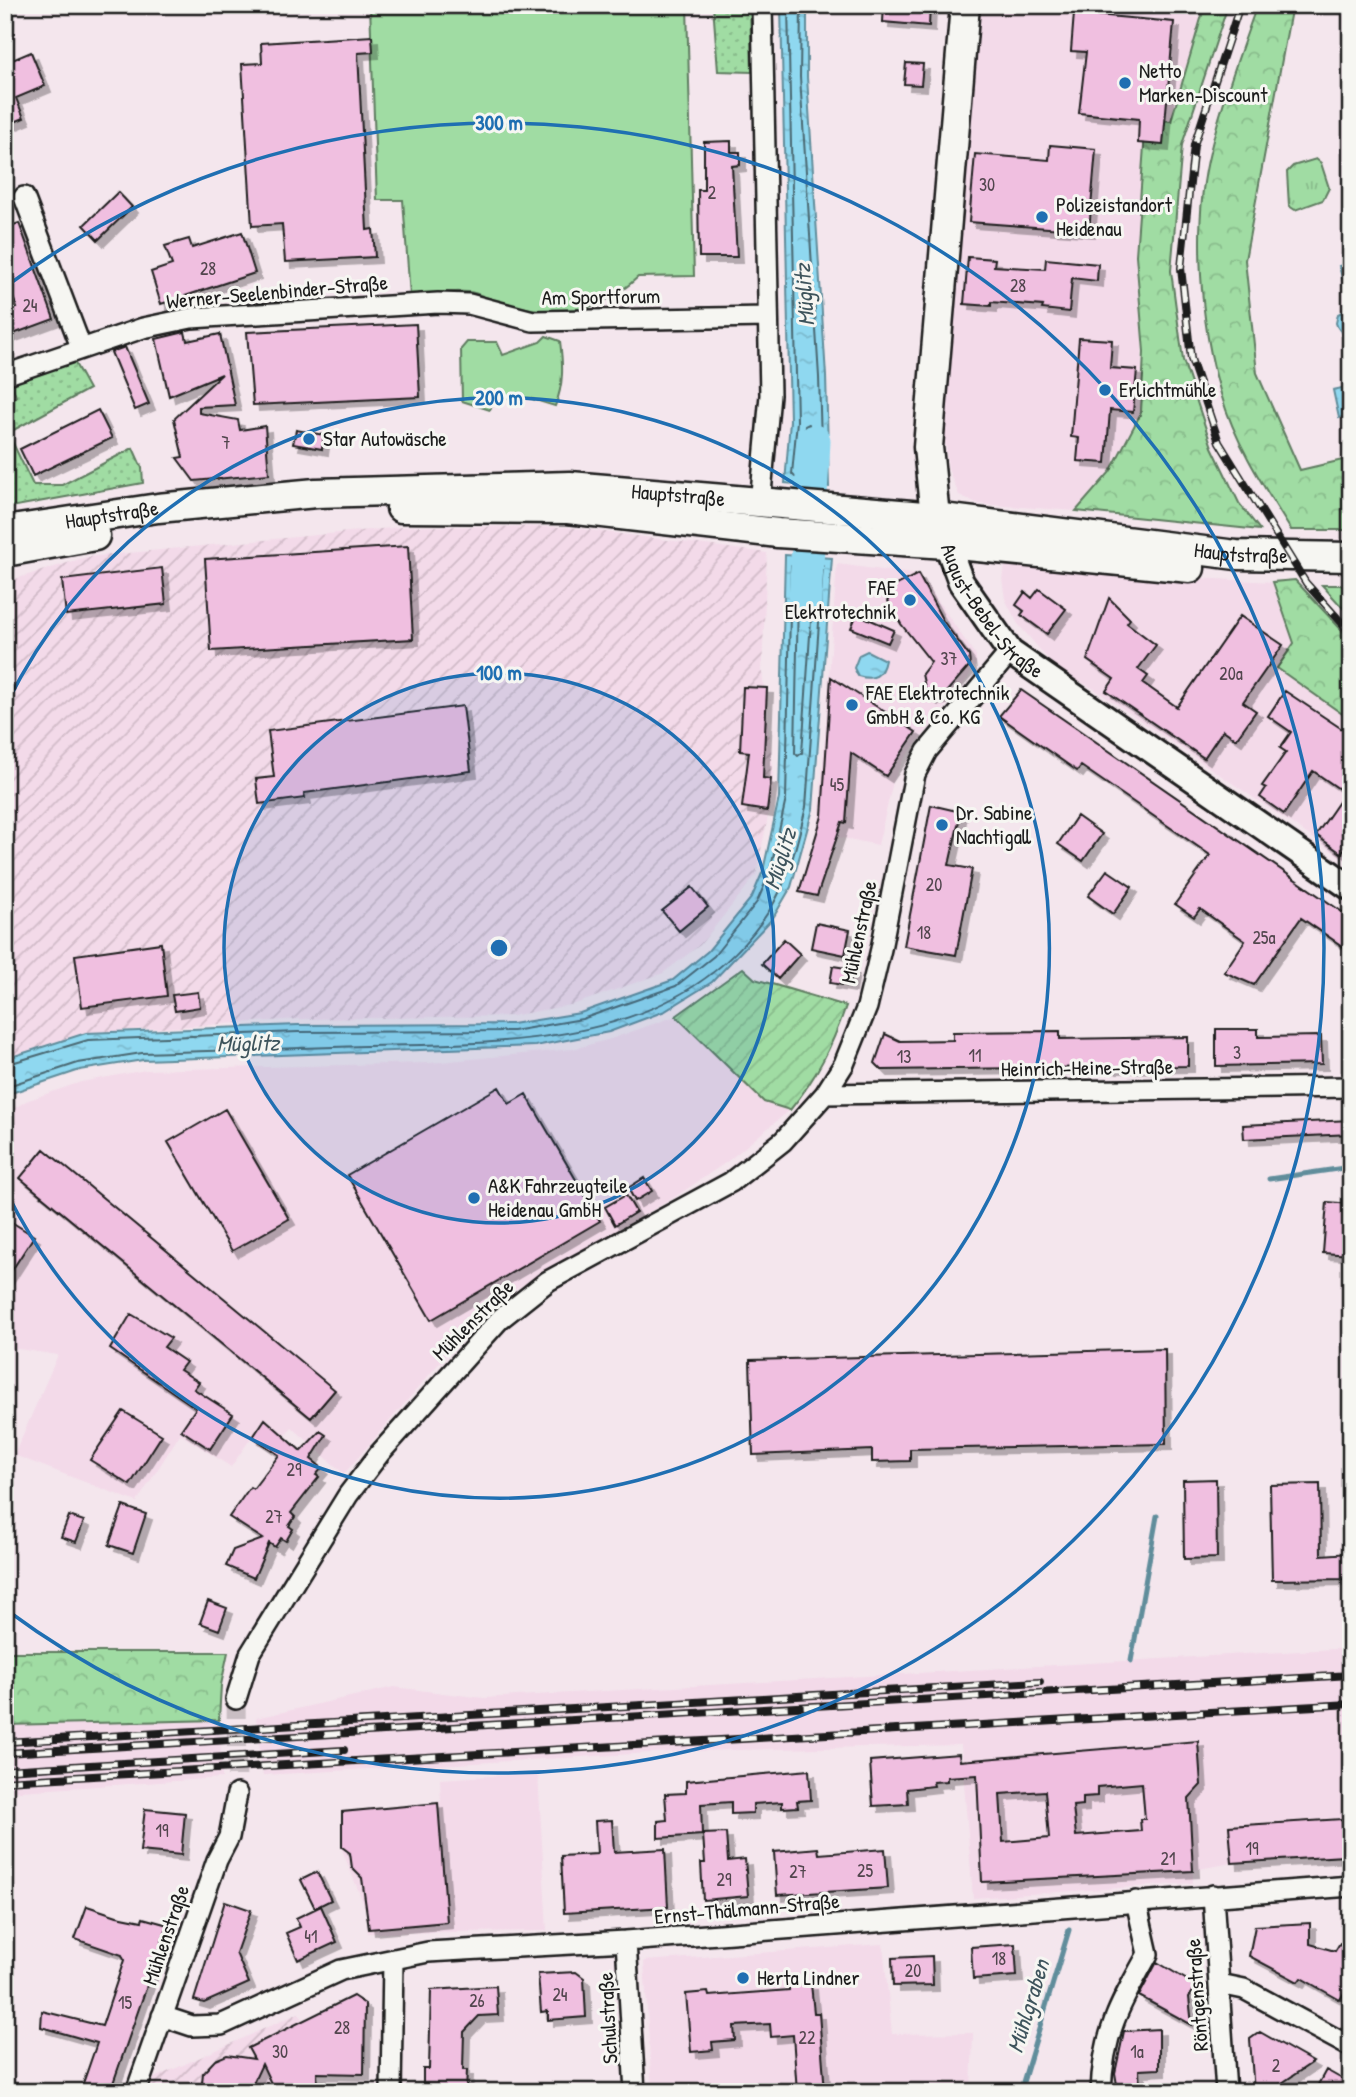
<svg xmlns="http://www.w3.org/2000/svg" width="1356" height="2097" viewBox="0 0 1356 2097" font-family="'Patrick Hand',sans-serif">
<defs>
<pattern id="industrial-furrows" width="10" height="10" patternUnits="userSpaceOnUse" patternTransform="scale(1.75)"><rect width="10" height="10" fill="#f3dae9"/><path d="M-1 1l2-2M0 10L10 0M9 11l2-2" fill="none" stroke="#d0bac7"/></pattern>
<pattern id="grass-dots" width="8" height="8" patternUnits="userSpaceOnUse" patternTransform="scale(1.75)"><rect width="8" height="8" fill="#a0dca3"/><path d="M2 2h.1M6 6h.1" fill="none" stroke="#89bc8c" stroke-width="1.8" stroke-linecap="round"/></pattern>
<pattern id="forest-crowns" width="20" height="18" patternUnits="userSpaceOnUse" patternTransform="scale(1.75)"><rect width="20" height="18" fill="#a0dca3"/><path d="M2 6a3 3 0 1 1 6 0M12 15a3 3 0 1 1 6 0" fill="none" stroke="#89bc8c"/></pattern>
<pattern id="park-tufts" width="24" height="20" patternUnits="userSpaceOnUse" patternTransform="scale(1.75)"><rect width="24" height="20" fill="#a0dca3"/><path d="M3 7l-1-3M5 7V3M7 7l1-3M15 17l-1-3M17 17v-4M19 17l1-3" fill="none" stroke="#89bc8c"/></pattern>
<pattern id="garden-furrows" width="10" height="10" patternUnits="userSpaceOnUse" patternTransform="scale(1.75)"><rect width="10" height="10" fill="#a0dca3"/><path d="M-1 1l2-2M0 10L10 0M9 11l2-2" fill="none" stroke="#89bc8c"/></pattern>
<pattern id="water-ripples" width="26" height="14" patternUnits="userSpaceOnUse" patternTransform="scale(1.75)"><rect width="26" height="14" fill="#8fd8f0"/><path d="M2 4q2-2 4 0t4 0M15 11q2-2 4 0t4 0" fill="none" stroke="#7bb9cd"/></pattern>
<filter id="shadow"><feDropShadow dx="6" dy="6" stdDeviation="0" flood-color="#0004"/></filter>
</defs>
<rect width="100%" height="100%" fill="#f4e6ed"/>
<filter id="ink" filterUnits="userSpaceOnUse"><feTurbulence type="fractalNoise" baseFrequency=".0143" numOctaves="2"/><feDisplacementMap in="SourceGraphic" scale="14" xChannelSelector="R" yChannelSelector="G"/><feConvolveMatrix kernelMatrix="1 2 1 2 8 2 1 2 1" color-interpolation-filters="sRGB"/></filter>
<g filter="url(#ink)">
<path fill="#f3dae9" d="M978,5H1112L1201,18L1171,121L1147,119L1141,413L1110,472L1076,511L979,504L959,495L948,469L942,407Z
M1006,563L1065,571L1273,582L1294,644L1277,668L1351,720V864L1091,687L1059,672L1018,624L1005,599L1002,578Z
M837,564L920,575L976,656V664L968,678L903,760L893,782L878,845L818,833Z
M676,1016L764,1102L790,1110L728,1161L675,1197L490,1304L344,1474L292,1427L272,1452L251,1438L231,1467L180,1434L137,1502L14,1455L58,1355L5,1347V1114L26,1101L81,1082L146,1070L430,1063L573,1049L611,1039Z
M1351,1648V1855L1232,1863L1193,1870V1883L973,1898L961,1745L687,1751L263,1775L256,1718L394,1687L484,1698Z
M219,1720L222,1778L5,1792V1725Z
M538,1773L547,1931L368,1933L366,1910L342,1850L341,1811L441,1802L440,1779Z
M883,1944L892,2034L973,2033L971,2092H652L644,1961Z"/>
<path fill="url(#industrial-furrows)" d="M412,526L567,527L767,553L762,671L773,766L772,797L756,875L700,945L663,973L575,1004L511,1016L299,1019L86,1033L5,1059V582L87,557Z
M299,2013L317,2052L316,2092H149L154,2078Z"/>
<path fill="url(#grass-dots)" stroke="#5e7c60" stroke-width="2" d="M713,5H750L752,72L718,71Z
M72,358L89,389L8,433L33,485H62L133,448L142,468L143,483L5,508V401L16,397L11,382Z"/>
<path fill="url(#forest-crowns)" stroke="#5e7c60" stroke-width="2" d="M1205,5H1228L1182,145L1171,271L1183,360L1212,447L1239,503L1260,530L1076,511L1110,472L1141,413L1144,352L1136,255L1146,119L1171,121Z
M1257,5H1292L1245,260L1257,373L1300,470L1351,458V530H1291C1264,487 1235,443 1221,394C1200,324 1192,223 1210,152C1222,102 1240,53 1257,5Z
M1295,580L1351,640V720L1277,668L1294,643L1273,582Z
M1322,585H1351V617Z
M5,1652H228L221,1685L219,1720L5,1725Z"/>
<path fill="url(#park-tufts)" stroke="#5e7c60" stroke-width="2" d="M1316,159L1321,163L1329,188L1323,200L1295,210L1289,206L1287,172L1293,166Z"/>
<path fill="url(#garden-furrows)" stroke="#5e7c60" stroke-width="2" d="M743,968L755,979L846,1006C832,1046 817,1077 790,1110L764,1102L676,1016Z"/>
<path fill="#a0dca3" stroke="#5e7c60" stroke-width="2" d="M370,5H687L694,276L638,277C594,318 554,317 500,302C490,300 479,293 469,292C451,290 429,295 410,296L403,200H377Z
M546,336L560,341C563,365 564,384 555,406L529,398H495L490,410L462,401L461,349L467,342H497L503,355L540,342Z"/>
<path fill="url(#water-ripples)" stroke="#618d9b" stroke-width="2" d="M781,5H807V77L826,376L829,487L785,483L790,421Z
M1351,263V334C1343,335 1338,330 1336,323L1338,314L1350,308L1339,266Z
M1351,386V415L1339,418L1333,390Z
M785,555L832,558L813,809L807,830L791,887L773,918L712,982L665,1011L609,1032L535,1046L143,1060L80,1070L5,1095V1059L86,1033L298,1025L512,1024L580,1013L673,980L708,951L752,897L763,871L779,798Z
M867,651L885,660C882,676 874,681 858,676L854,668L859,655Z"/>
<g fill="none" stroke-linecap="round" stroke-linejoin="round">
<path stroke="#4a6771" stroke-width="2" d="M788,5L797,421L792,474L795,477L818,479L822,475L819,377L800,77L801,5
M809,424L813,466L809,469L801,465L805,426Z
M803,572L812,573L814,576L802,753L798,756L795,753L798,596L799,575Z
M5,1065L88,1040L298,1032L513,1031L582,1019L676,986L714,956L757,902L770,872L786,799L791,565L795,562L823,566L806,807C797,843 789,880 769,911C680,1048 509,1043 365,1046C291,1048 217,1051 142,1053L78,1063L5,1087"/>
<path stroke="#618d9b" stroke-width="5" d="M1269,1179L1351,1167
M1131,1661L1157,1516
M1020,2092L1069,1930"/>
<path stroke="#8fd8f0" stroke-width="33" d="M805,600L814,441"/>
</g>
<path fill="#f0bfe0" stroke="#1c1c1c" stroke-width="2" fill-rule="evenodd" filter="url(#shadow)" d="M884,5H930L929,26L883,22Z
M1074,13L1174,22L1163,145L1138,143L1139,119L1079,113L1086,52L1071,51Z
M372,36L373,52L358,53L367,230L373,229L375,257L285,262L282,224L252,226L242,64L262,63L261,43Z
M31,52L45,86L16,98L24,118L5,126V74L10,84L5,63Z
M906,63L923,64L921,85L904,84Z
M731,141V152H740V165L732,166L737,257H699L698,190H704V142Z
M1050,145L1096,149L1089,231L969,222L975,154L1049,160Z
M118,192L132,207L98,240L84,225Z
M19,223L54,319L5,337V312L17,308L5,276V228Z
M242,232L255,273L161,304L151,272L172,265L165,246L189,239L192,248Z
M968,257L995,259L994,266L1045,269L1046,259L1098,264L1097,281L1072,278L1069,312L1042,309L1043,306L991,302V306L964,304Z
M416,324L420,397L253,405L247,332Z
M185,332L187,341L220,334L235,405L199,407V413L238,420L240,430L265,426L269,474L194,481L177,458L183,457L174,419L222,374L169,396L156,339Z
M1079,338L1112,340L1110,368L1137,370L1133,412L1110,410L1106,463L1077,461L1079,438L1071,437Z
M125,347L149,404L135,410L111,352Z
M98,410L112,438L33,476L20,449Z
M296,430L324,435L322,449L293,444Z
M408,546L413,639L211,651L205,559Z
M162,568L166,604L66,615L62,580Z
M918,574L943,621L969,656L970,665L941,698L932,699L926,692L922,674L931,662L901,624L883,592Z
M1039,589L1066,609L1047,634L1021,615L1024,611L1016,605L1025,592L1032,598Z
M1109,598L1130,619L1127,623L1156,645L1138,669L1148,676L1143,683L1177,707L1240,616L1283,645L1243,702L1256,711L1236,739L1223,730L1204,758L1106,691L1114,679L1087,660Z
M857,614L894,630L888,643L851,628Z
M831,677L916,732L886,776L851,753L846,823L842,822L817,896L799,892L822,816Z
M743,687L767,688L763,778L771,779L767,811L742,807L749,752L740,751Z
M1021,690L1351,918V952L1301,918L1254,985L1224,972L1245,941L1200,909L1194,917L1175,904L1210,855L1081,766L1077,771L999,716Z
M1285,691L1351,735V839L1341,853L1316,835L1345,793L1313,771L1284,814L1260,797L1266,788L1262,786L1286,752L1280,748L1291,732L1268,716Z
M463,706L471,771L304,793L305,798L259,804L256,779L274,777L268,731Z
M931,805L961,812L949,865L972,869L956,955L904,946Z
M1077,816L1102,834L1083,861L1058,844Z
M1107,870L1132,887L1113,914L1088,896Z
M692,887L708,907L679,931L662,911Z
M816,923L850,930L845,955L811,948Z
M784,939L800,954L778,979L762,964Z
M161,943L167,996L82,1007L75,955Z
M833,966L853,969L850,986L830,983Z
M198,992L200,1007L175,1011L172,995Z
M1216,1029H1258V1037L1321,1036L1322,1064L1216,1066Z
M1060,1031V1039L1188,1037V1066L882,1070L875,1063L885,1034L900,1041L953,1040V1032Z
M499,1087L509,1104L526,1094L600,1221L431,1320L347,1175Z
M225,1109L289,1219L232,1251L168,1142Z
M1351,1120V1134L1244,1139L1243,1125Z
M44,1149L335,1390L311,1418L20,1178Z
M644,1178L652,1191L635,1201L628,1188Z
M626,1195L636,1212L615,1225L605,1207Z
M1327,1202L1351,1204V1255L1323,1253Z
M5,1218L34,1236L5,1281Z
M131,1314L171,1338L164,1347L186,1362L180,1370L199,1382L194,1389L233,1414L210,1449L181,1430L196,1408L110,1349Z
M1165,1349L1166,1444L910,1449V1461L872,1462V1450L753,1455L750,1360Z
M123,1411L162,1435L130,1485L90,1460Z
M265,1419L301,1451L320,1431L326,1435L311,1459L322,1468L316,1475L319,1477L291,1513L295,1517L289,1526L293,1529L286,1541L281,1538L275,1547L269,1543L254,1578L226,1566L233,1550L263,1539L229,1517L250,1487L253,1489L279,1455L253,1437Z
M1216,1479L1217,1558L1184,1559L1183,1480Z
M1320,1484L1321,1555L1351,1553V1579L1272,1580L1270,1485Z
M123,1506L146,1514L133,1553L109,1545Z
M69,1516L84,1521L76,1542L61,1537Z
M208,1601L227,1608L219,1630L200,1623Z
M1198,1741L1201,1785L1189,1798L1193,1871L982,1882L977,1775L947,1777V1781L933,1782L934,1786L907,1789L908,1804L873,1806L870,1761L959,1754L960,1761ZM1142,1783L1145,1819H1140L1141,1831L1076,1836L1073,1806L1083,1805V1797L1097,1796V1787ZM1045,1791L1049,1838L1003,1842L1000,1794Z
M809,1770L811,1800L797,1801L798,1807L782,1808V1802L753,1804V1813L731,1814V1802L701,1804L702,1835L658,1838V1821L667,1820L665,1794L686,1793V1781Z
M438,1803L447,1922L369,1929L362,1878L352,1868L350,1853L342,1847V1812Z
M145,1809L185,1813L181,1855L140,1851Z
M1342,1819L1344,1856L1232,1863L1229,1826Z
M612,1820L614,1852L665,1849L668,1907L564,1913L561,1856L597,1854L595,1821Z
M726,1833L728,1861L745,1859L748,1896L703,1900L701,1863H705L703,1834Z
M818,1848L819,1854L885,1849L888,1888L777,1895L774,1852Z
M317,1872L331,1900L315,1908L301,1880Z
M225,1901L251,1910L236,1953L249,1983L204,2003L194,2000Z
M87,1906L117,1916L142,1921L143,1918L168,1925L110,2092H80L97,2043L41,2027L42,2011L102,2026L124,1960L122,1955L75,1939Z
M321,1906L337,1942L298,1960L286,1933L300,1927L296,1918Z
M1310,1923V1944L1335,1951L1340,1943L1351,1942V1980L1340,2000L1301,1978L1298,1982L1249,1956L1255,1926Z
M1015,1944L1017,1976L973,1979L971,1947Z
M932,1956L933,1985L893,1986L892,1958Z
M1157,1962L1197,1986L1189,1997L1192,2025L1139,1996Z
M576,1972L584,1978L586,2017L548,2020V2011L541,2012L538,1974Z
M811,1984L814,2013H819L825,2092H797L793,2035L771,2037L770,2024L734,2026L735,2040L712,2042L713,2050L691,2052L686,1994L708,1992L709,1996L789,1990V1985Z
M496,1986L498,2015L479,2016L464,2032L463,2070H467L466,2092H423V2069H429L431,1990Z
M353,1996L365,2004L364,2074L317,2073L318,2088L312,2092H275L262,2064L249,2092H201L203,2073L215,2060L227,2055L254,2059L248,2048Z
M1159,2029V2069L1139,2070L1140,2090L1118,2091L1115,2073L1124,2031Z
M1260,2032L1313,2062L1270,2091L1254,2092L1250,2039Z
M1326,2070L1351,2084V2092H1314Z"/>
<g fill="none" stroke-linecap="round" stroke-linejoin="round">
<path stroke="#c9bec3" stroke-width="19" stroke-dasharray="19 10" stroke-linecap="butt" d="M236,1699L237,1794"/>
<g stroke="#1c1c1c" stroke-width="24">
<path id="minor" d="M24,197L81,347
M5,375L143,328L191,318L438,303L469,304L533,321L768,317
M760,504L770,395L762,5
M825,1094L1351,1087
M236,1699L250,1654L348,1495L380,1453L500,1319L548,1281L731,1182L783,1141L825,1094L844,1064L867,1007L881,949L915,774L927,751L1010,652
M1213,1895L1226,2092
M626,1941L635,2092
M1220,1984L1244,1989L1351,2047
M162,2016L192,2026L221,2025L341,1970L428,1952L626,1941L1351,1886
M136,2092L217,1860L229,1837L237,1794
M391,2092L393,1959
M1101,2092C1103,2033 1120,2004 1148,1954L1136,1901"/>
</g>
<g stroke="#1c1c1c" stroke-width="30">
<g id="tertiary">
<path id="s1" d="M947,544L961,582L1010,652L1351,888"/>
</g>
</g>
<g stroke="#1c1c1c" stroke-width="33">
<g id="secondary">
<path d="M401,508L568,509L778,533L947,544L1190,568"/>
<path id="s2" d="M5,531L158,508L316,493L570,486L935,517L1236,555L1351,557"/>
<path d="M941,532L935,517L928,447L965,5"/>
<path d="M5,552L95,536"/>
</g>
</g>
<use href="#minor" stroke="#f6f6f2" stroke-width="19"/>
<use href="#tertiary" stroke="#f6f6f2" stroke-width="24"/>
<use href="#secondary" stroke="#f6f6f2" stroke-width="28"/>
<g stroke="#1c1c1c" stroke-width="8">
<path id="rail" d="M1240,5L1194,145L1181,268L1191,359L1219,442L1306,583L1351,633
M5,1742L1040,1682
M5,1753L1351,1675
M5,1770L344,1750
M5,1781L1351,1704"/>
</g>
<use href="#rail" stroke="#f6f6f2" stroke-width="5" stroke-dasharray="16" stroke-linecap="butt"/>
</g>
</g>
<circle cx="499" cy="948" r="275" fill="#1f6fb2" fill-opacity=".12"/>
<g fill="none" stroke="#1f6fb2" stroke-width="3.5">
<circle cx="499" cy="948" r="275"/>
<path d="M7 703A550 550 0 1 1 7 1193"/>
<path d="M8 285A825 825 0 1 1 8 1611"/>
</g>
<g fill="#1f6fb2" stroke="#f6f6f2" stroke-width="2.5">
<circle cx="1125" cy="83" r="7"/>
<circle cx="1042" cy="217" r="7"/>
<circle cx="1105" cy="390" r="7"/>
<circle cx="309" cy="439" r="7"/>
<circle cx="910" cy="600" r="7"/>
<circle cx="852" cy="705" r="7"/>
<circle cx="942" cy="825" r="7"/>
<circle cx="474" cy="1198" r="7"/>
<circle cx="743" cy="1978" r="7"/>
</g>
<g text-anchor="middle" stroke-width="6" stroke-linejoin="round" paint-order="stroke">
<g font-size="18" fill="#51454d">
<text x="987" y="191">30</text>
<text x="712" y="199">2</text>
<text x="208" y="275">28</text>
<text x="1018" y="292">28</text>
<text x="30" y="312">24</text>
<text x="226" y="449">7</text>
<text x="949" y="665">37</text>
<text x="1231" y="680">20a</text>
<text x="837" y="791">45</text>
<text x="934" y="891">20</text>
<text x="924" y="939">18</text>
<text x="1264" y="944">25a</text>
<text x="1237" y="1059">3</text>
<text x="975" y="1062">11</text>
<text x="904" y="1063">13</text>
<text x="294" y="1476">29</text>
<text x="274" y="1523">27</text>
<text x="162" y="1837">19</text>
<text x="1252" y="1855">19</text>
<text x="1168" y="1865">21</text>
<text x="865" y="1877">25</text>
<text x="798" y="1878">27</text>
<text x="724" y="1886">29</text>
<text x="311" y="1943">41</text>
<text x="999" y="1965">18</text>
<text x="913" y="1977">20</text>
<text x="560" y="2001">24</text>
<text x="477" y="2007">26</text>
<text x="125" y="2009">15</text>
<text x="342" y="2034">28</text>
<text x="807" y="2044">22</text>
<text x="280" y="2058">30</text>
<text x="1137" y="2058">1a</text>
<text x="1276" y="2072">2</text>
</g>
<g font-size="21" fill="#1c1c1c" stroke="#f6f6f2" text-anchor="start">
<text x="1139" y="78">Netto<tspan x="1139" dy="24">Marken-Discount</tspan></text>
<text x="1056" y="212">Polizeistandort<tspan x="1056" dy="24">Heidenau</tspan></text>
<text x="1119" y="397">Erlichtmühle</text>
<text x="323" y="446">Star Autowäsche</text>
<text x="896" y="595" text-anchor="end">FAE<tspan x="896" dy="24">Elektrotechnik</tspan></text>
<text x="866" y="700">FAE Elektrotechnik<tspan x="866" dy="24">GmbH &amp; Co. KG</tspan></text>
<text x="956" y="820">Dr. Sabine<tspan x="956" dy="24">Nachtigall</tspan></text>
<text x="488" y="1193">A&amp;K Fahrzeugteile<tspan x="488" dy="24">Heidenau GmbH</tspan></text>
<text x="757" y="1985">Herta Lindner</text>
</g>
<g font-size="21" fill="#1c1c1c" stroke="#f6f6f2">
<text transform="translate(277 292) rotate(-5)" y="7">Werner-Seelenbinder-Straße</text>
<text transform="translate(601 297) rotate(-1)" y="7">Am Sportforum</text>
<text dy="7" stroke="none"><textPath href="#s2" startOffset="676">Hauptstraße</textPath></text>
<text dy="7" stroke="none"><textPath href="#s2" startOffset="108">Hauptstraße</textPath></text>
<text dy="7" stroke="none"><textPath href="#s2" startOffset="1242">Hauptstraße</textPath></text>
<text dy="7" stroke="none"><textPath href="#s1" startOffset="82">August-Bebel-Straße</textPath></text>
<text transform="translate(859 932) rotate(-78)" y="7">Mühlenstraße</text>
<text transform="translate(1087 1068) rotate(-1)" y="7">Heinrich-Heine-Straße</text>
<text transform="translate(473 1320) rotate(-45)" y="7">Mühlenstraße</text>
<text transform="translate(747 1909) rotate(-5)" y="7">Ernst-Thälmann-Straße</text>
<text transform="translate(166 1935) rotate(-71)" y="7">Mühlenstraße</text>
<text transform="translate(1197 1995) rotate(-94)" y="7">Röntgenstraße</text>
<text transform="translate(608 2018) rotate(-93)" y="7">Schulstraße</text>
</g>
<g font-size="23" font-style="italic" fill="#3e545c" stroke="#f6f6f2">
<text transform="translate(804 295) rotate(-94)" y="8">Müglitz</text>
<text transform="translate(780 859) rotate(-73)" y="8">Müglitz</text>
<text transform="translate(248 1043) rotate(-1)" y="8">Müglitz</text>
<text transform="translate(1028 2006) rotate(-73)" y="8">Mühlgraben</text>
</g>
</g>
<circle cx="499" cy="948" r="10" fill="#1f6fb2" stroke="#f6f6f2" stroke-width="3.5"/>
<g font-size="21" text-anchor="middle" font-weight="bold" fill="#1f6fb2" stroke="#f6f6f2" stroke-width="6" stroke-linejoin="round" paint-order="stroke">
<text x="499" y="130">300 m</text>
<text x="499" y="405">200 m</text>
<text x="499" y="680">100 m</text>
</g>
<rect width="1356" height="2097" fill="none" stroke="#f6f6f2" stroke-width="28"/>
<rect x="14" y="14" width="1328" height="2069" fill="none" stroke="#1c1c1c" stroke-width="2.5" filter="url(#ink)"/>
</svg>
